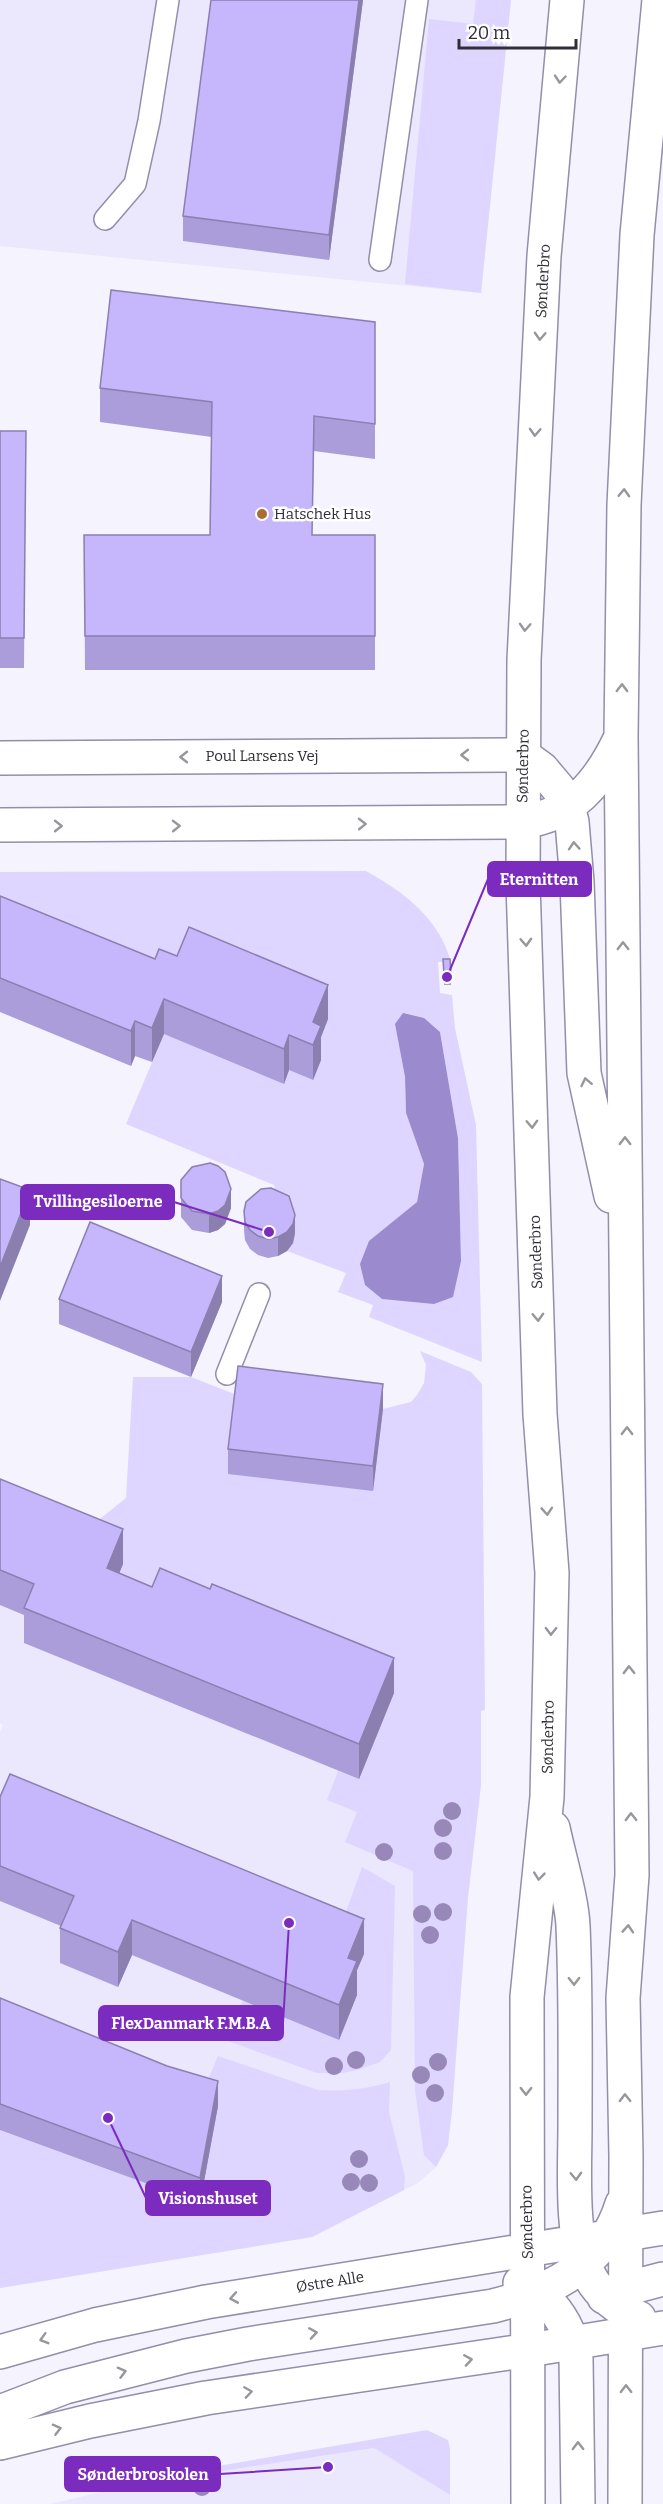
<svg xmlns="http://www.w3.org/2000/svg" width="663" height="2504" viewBox="0 0 663 2504" font-family="Bitter,serif">
<rect width="100%" height="100%" fill="#f5f3fe"/>
<path fill="#ebe7fd" d="M0,0H511L481,293L0,246Z
M0,1513L219,1596L481,1785L468,1897L448,2145L436,2167L418,2183L312,2237L0,2288V1733L3,1725L0,1723Z
M374,2448L450,2495V2504H50L132,2485Z"/>
<path fill="#ded6ff" fill-rule="evenodd" d="M476,0H511L481,293L405,284L429,19L473,24Z
M366,871C404,892 439,918 451,962H438L440,993L452,995L455,1028L476,1125L482,1362L369,1317L373,1305L338,1292L346,1273L287,1251L274,1185L126,1124L164,1034L289,1070L313,1080L177,991L0,930V872ZM395,1024L440,1032L458,1138L461,1261L382,1299L365,1285L361,1264L369,1242L417,1202L424,1164L406,1113L405,1077Z
M420,1351L471,1372L482,1384L485,1710L481,1711V1785L468,1897L452,2111L448,2145L436,2167L424,2155L415,2090L413,1871L345,1842L357,1812L327,1800L338,1771L359,1779L161,1603L71,1542L126,1498L133,1377H191L237,1395L373,1491L383,1409L411,1402L417,1395L424,1383L426,1365Z
M362,1867L395,1886L391,2050L380,2062L358,2070L342,2073H317L225,2040L243,2000L339,2040L357,1996L343,1920Z
M218,2056L318,2090C342,2092 367,2089 390,2082L389,2112L405,2177L404,2190L312,2237L0,2288V2130L200,2203L199,2101Z
M427,2430L448,2440L450,2449V2495L374,2448L132,2485L131,2481Z"/>
<path fill="#9b8bce" d="M403,1013L424,1018L440,1032L458,1138L461,1261L453,1297L434,1304L382,1299L365,1285L360,1264L369,1241L417,1202L424,1164L406,1113L405,1077L395,1024Z"/>
<g fill="none" stroke-linecap="round" stroke-linejoin="round">
<g stroke="#938ea9" stroke-width="24">
<path id="lane" d="M105,219L135,184L149,121L168,0
M380,260L417,0
M227,1374L259,1294"/>
</g>
<g stroke="#938ea9" stroke-width="36">
<path id="street" d="M0,758L523,755
M0,825L522,822"/>
</g>
<g stroke="#938ea9" stroke-width="36">
<path id="secondary" d="M523,755L542,769L558,788L568,807L572,822L577,882L584,1073L611,1196
M522,822C573,815 599,783 620,739
M553,1828C559,1857 572,1899 573,1926C576,1993 575,2060 575,2126C575,2168 570,2238 589,2275C600,2296 618,2309 639,2318
M520,2283C553,2298 569,2324 576,2358L578,2504
M604,2297L625,2289L663,2279
M0,2352L95,2325L206,2302L663,2228
M0,2412L65,2387L186,2356L248,2344L493,2306C552,2291 603,2266 622,2204
M0,2443L90,2421L206,2398L529,2350L663,2328
M528,2504L527,1997L547,1797L552,1573L540,1414L523,883L524,660L544,256L567,0
M625,2504L626,2156L623,1998L632,1875L621,736L624,505L637,235L659,0"/>
</g>
<use href="#lane" stroke="#fff" stroke-width="21"/>
<use href="#street" stroke="#fff" stroke-width="33"/>
<use href="#secondary" stroke="#fff" stroke-width="33"/>
</g>
<g fill="#9888b9">
<circle cx="452" cy="1811" r="9"/>
<circle cx="443" cy="1828" r="9"/>
<circle cx="443" cy="1851" r="9"/>
<circle cx="384" cy="1852" r="9"/>
<circle cx="443" cy="1912" r="9"/>
<circle cx="422" cy="1914" r="9"/>
<circle cx="430" cy="1935" r="9"/>
<circle cx="356" cy="2060" r="9"/>
<circle cx="438" cy="2062" r="9"/>
<circle cx="334" cy="2066" r="9"/>
<circle cx="421" cy="2075" r="9"/>
<circle cx="435" cy="2093" r="9"/>
<circle cx="359" cy="2159" r="9"/>
<circle cx="351" cy="2182" r="9"/>
<circle cx="369" cy="2183" r="9"/>
<circle cx="202" cy="2487" r="9"/>
</g>
<path fill="#aa9dd9" d="M211,0H363L329,260L183,241V216Z
M375,322V459L314,451L312,535H375V670H85L84,535H210L212,437L100,422V388Z
M0,431H26L24,668H0Z
M0,896L155,959L328,1019L321,1037V1060L313,1080L289,1070L284,1084L164,1034L152,1062L135,1056L131,1066L0,1012Z
M443,959L451,975V985H444Z
M181,1180L231,1208L225,1224L218,1230L209,1233L192,1230L181,1217Z
M244,1211L295,1233L293,1243L287,1251L278,1256L268,1258L258,1255L250,1249L245,1240L244,1230Z
M59,1299L222,1302L191,1377L59,1324Z
M383,1409L373,1491L228,1474V1449Z
M0,1479L123,1564L119,1573L394,1693L359,1779L24,1643V1615L0,1605Z
M0,1797L364,1954L357,1970V1995L339,2040L132,1955L118,1987L60,1963V1928L61,1926L0,1901Z
M0,1998L218,2106L200,2203L0,2130Z"/>
<path fill="#8b7fb0" d="M359,0H363L329,260V235Z
M328,985V1019L321,1037V1060L313,1080V1022Z
M164,999V1034L152,1062V1028Z
M135,1021V1056L131,1066V1031Z
M289,1035V1070L284,1084V1049Z
M231,1189V1208L225,1224L218,1230L209,1233V1214Z
M30,1190V1225L0,1301V1267Z
M295,1215V1233L293,1243L287,1251L278,1256V1237Z
M222,1276V1302L191,1377V1352Z
M383,1384V1409L373,1491V1466Z
M123,1529V1564L107,1603V1568Z
M394,1658V1693L359,1779V1744Z
M364,1919V1954L357,1970V1995L339,2040V2005L348,1958Z
M132,1920V1955L118,1987V1952Z
M218,2081V2106L200,2203V2178Z"/>
<path fill="#c6b6fc" stroke="#8b7fb0" stroke-width="1.5" d="M211,0H359L329,235L183,216Z
M111,290L375,322V424L314,416L312,535H375V636H85L84,535H210L212,402L100,388Z
M0,431H26L24,638H0Z
M0,896L155,959L159,949L177,956L189,927L328,985L313,1022L321,1026L313,1045L289,1035L284,1049L164,999L152,1028L135,1021L131,1031L0,978Z
M443,959H450L451,975H444Z
M210,1163L218,1166L225,1172L231,1189L225,1205L218,1211L209,1214L192,1211L181,1198V1180L192,1167Z
M0,1179L30,1190L0,1267Z
M271,1188L289,1196L295,1215L293,1224L287,1232L278,1237L268,1239L258,1236L250,1230L245,1222L244,1211L246,1202L261,1189Z
M90,1222L222,1276L191,1352L59,1299Z
M238,1366L383,1384L373,1466L228,1449Z
M0,1479L123,1529L107,1568L152,1587L160,1568L210,1589L212,1584L394,1658L359,1744L24,1608L34,1584L0,1570Z
M10,1774L364,1919L348,1958L357,1961L339,2005L132,1920L118,1952L60,1928L74,1896L0,1866V1797Z
M0,1998L167,2066L218,2081L200,2178L0,2104Z"/>
<defs><path id="oneway-chevron" d="M-2-3.5L2.5 0L-2 3.5" fill="none" stroke-width="1.6" stroke-linecap="round" stroke-linejoin="round" transform="scale(1.5)"/></defs>
<g stroke="#98969c">
<use href="#oneway-chevron" transform="translate(560 79) rotate(95)"/>
<use href="#oneway-chevron" transform="translate(540 336) rotate(93)"/>
<use href="#oneway-chevron" transform="translate(535 432) rotate(93)"/>
<use href="#oneway-chevron" transform="translate(624 493) rotate(-88)"/>
<use href="#oneway-chevron" transform="translate(525 627) rotate(93)"/>
<use href="#oneway-chevron" transform="translate(622 688) rotate(-89)"/>
<use href="#oneway-chevron" transform="translate(465 755) rotate(180)"/>
<use href="#oneway-chevron" transform="translate(184 757) rotate(180)"/>
<use href="#oneway-chevron" transform="translate(362 824) rotate(-1)"/>
<use href="#oneway-chevron" transform="translate(58 826)"/>
<use href="#oneway-chevron" transform="translate(176 826) rotate(-1)"/>
<use href="#oneway-chevron" transform="translate(574 846) rotate(-94)"/>
<use href="#oneway-chevron" transform="translate(526 942) rotate(87)"/>
<use href="#oneway-chevron" transform="translate(623 946) rotate(-90)"/>
<use href="#oneway-chevron" transform="translate(586 1082) rotate(-102)"/>
<use href="#oneway-chevron" transform="translate(532 1124) rotate(88)"/>
<use href="#oneway-chevron" transform="translate(625 1141) rotate(-90)"/>
<use href="#oneway-chevron" transform="translate(538 1317) rotate(88)"/>
<use href="#oneway-chevron" transform="translate(627 1431) rotate(-90)"/>
<use href="#oneway-chevron" transform="translate(547 1511) rotate(86)"/>
<use href="#oneway-chevron" transform="translate(551 1631) rotate(91)"/>
<use href="#oneway-chevron" transform="translate(629 1670) rotate(-91)"/>
<use href="#oneway-chevron" transform="translate(631 1817) rotate(-91)"/>
<use href="#oneway-chevron" transform="translate(539 1876) rotate(96)"/>
<use href="#oneway-chevron" transform="translate(628 1929) rotate(-86)"/>
<use href="#oneway-chevron" transform="translate(574 1981) rotate(89)"/>
<use href="#oneway-chevron" transform="translate(526 2091) rotate(90)"/>
<use href="#oneway-chevron" transform="translate(625 2098) rotate(-91)"/>
<use href="#oneway-chevron" transform="translate(576 2176) rotate(88)"/>
<use href="#oneway-chevron" transform="translate(234 2298) rotate(170)"/>
<use href="#oneway-chevron" transform="translate(313 2333) rotate(-9)"/>
<use href="#oneway-chevron" transform="translate(44 2339) rotate(164)"/>
<use href="#oneway-chevron" transform="translate(468 2360) rotate(-9)"/>
<use href="#oneway-chevron" transform="translate(122 2372) rotate(-15)"/>
<use href="#oneway-chevron" transform="translate(626 2389) rotate(-91)"/>
<use href="#oneway-chevron" transform="translate(248 2392) rotate(-8)"/>
<use href="#oneway-chevron" transform="translate(57 2429) rotate(-14)"/>
<use href="#oneway-chevron" transform="translate(578 2446) rotate(-91)"/>
</g>
<circle fill="#ab6d32" stroke="#fff" stroke-width="2" cx="262" cy="514" r="6"/>
<g text-anchor="middle" stroke-width="5" stroke-linejoin="round" paint-order="stroke">
<g font-size="15" fill="#302e39" stroke="#fff">
<text transform="translate(543 281) rotate(-87)" y="5">Sønderbro</text>
<text x="262" y="761">Poul Larsens Vej</text>
<text transform="translate(523 766) rotate(-89)" y="5">Sønderbro</text>
<text transform="translate(536 1252) rotate(-92)" y="5">Sønderbro</text>
<text transform="translate(548 1737) rotate(-89)" y="5">Sønderbro</text>
<text transform="translate(527 2222) rotate(-91)" y="5">Sønderbro</text>
<text transform="translate(330 2282) rotate(-9)" y="5">Østre Alle</text>
</g>
<g font-size="15" fill="#302e39" stroke="#fff" text-anchor="start">
<text x="274" y="519">Hatschek Hus</text>
</g>
</g>
<path fill="none" stroke="#7b2cbf" stroke-width="2" d="M447 977L488 879M269 1232L174 1202M289 1923L283 2023M108 2118L146 2198M328 2467L220 2474"/>
<g fill="#7b2cbf" stroke="#fff" stroke-width="2">
<circle cx="447" cy="977" r="6"/>
<circle cx="269" cy="1232" r="6"/>
<circle cx="289" cy="1923" r="6"/>
<circle cx="108" cy="2118" r="6"/>
<circle cx="328" cy="2467" r="6"/>
</g>
<g fill="#7b2cbf" stroke="#7b2cbf" stroke-width="2">
<rect x="488" y="862" width="103" height="34" rx="6"/>
<rect x="21" y="1185" width="153" height="34" rx="6"/>
<rect x="99" y="2006" width="184" height="34" rx="6"/>
<rect x="146" y="2181" width="124" height="34" rx="6"/>
<rect x="65" y="2457" width="155" height="34" rx="6"/>
</g>
<g font-size="16" text-anchor="middle" font-weight="bold" fill="#fff">
<text x="539" y="885">Eternitten</text>
<text x="98" y="1207">Tvillingesiloerne</text>
<text x="191" y="2029">FlexDanmark F.M.B.A</text>
<text x="208" y="2204">Visionshuset</text>
<text x="143" y="2480">Sønderbroskolen</text>
</g>
<path d="M459 39v9h117v-9" fill="none" stroke="#302e39" stroke-width="3"/>
<text x="468" y="39" font-size="18" fill="#302e39" stroke="#ffffff" stroke-width="4.5" paint-order="stroke">20 m</text>
</svg>
